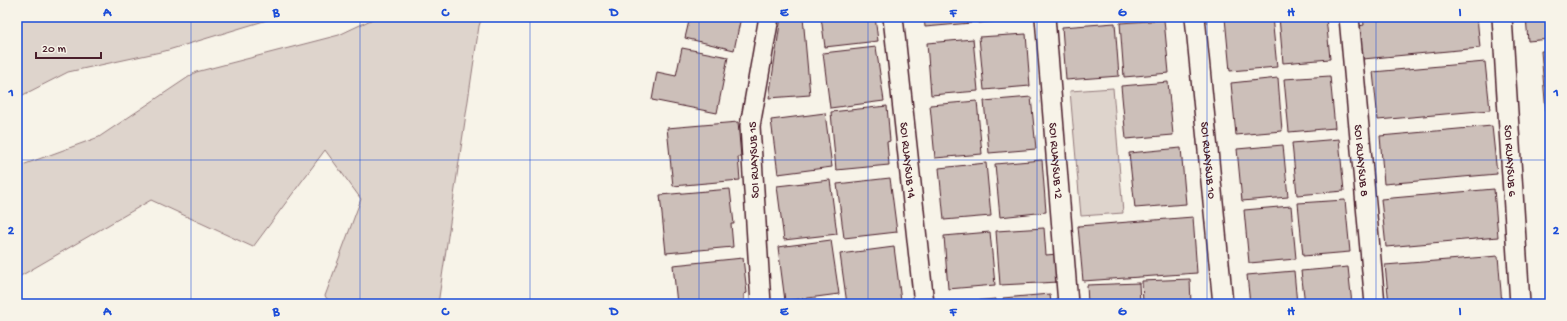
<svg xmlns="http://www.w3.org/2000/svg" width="1567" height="321" viewBox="0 0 1567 321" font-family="'Gochi Hand',sans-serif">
<rect width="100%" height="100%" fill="#f7f3e8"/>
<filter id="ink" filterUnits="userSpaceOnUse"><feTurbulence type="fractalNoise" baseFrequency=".025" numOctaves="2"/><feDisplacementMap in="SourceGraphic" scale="8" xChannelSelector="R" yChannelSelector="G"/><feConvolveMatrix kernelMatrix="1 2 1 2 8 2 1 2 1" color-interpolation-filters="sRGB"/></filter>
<g filter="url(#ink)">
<path fill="#ded4cc" stroke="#947a7c" d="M17,17H277L165,51L68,72L17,98Z
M377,17H482L479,26L438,304H331L325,296L361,199L325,150L253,247L151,200L17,278V167L99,137L196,72L339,35Z
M1113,88L1123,213L1081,216L1070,91Z"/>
<path fill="#ccbfb9" stroke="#4a1f2b" d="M690,17H741L734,50L685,38Z
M781,17H803L810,95L769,98Z
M821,17H875L878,41L825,47Z
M924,17H971V23L925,27Z
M977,17H1024V19L978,23Z
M1239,17H1272L1277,67L1230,71L1225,18Z
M1279,17H1326L1330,59L1283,63Z
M1363,17H1477L1480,48L1363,59L1359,26L1364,25Z
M1526,17H1550V39L1528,41Z
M1164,20L1169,73L1124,77L1120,23Z
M1115,23L1119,76L1066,80L1062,27Z
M1026,34L1030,86L984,90L979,37Z
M973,39L978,91L931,95L927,43Z
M876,47L884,101L830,108L823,53Z
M682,48L728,57L717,113L652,100L657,72L676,76Z
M1541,51H1550V112L1546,113Z
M1485,62L1490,110L1378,120L1373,72Z
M1330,76L1335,128L1289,132L1284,79Z
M1278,78L1282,131L1236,135L1231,83Z
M1168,82L1173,135L1126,139L1121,86Z
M1031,97L1036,149L989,153L984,101Z
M977,101L982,154L935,158L930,105Z
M887,106L890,141L887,142L889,165L836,170L831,112Z
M825,113L832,167L778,174L771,120Z
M738,122L741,157H738L740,180L673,186L667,128Z
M1492,126L1497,174L1384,184L1380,136Z
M1339,139L1344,191L1297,195L1292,143Z
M1283,145L1288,197L1242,201L1237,149Z
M1181,148L1186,204L1135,208L1129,153Z
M1042,160L1046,212L1000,217L995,164Z
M986,163L991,216L944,220L939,168Z
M890,178L897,232L844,238L837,184Z
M830,180L837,234L784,240L777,186Z
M730,189L734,224H731L733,247L666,253L660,195Z
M1494,189L1498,237L1386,247L1381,199Z
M1345,200L1350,252L1303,256L1298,203Z
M1291,206L1296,259L1249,263L1244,210Z
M1193,217L1197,273L1083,281L1078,226Z
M1044,228L1046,255L1057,254L1059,282L1000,285L996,231Z
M990,232L995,285L948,289L944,236Z
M831,240L839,294L785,301L778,247Z
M894,247L901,301L879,304H847L840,254Z
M1498,256L1502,304H1389L1385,265Z
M743,258L747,293L744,294V304H677L673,265Z
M1348,267L1352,304H1305L1301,271Z
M1294,271L1297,304H1250L1247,275Z
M1190,279L1191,304H1143L1142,281Z
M1139,283L1140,304H1088L1087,285Z
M1050,294L1051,304H1004L1003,298Z
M996,299V304H949V303Z"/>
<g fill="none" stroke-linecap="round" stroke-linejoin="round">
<g stroke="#4a1f2b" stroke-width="22">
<g id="minor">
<path id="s1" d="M893,17L924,304"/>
<path id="s2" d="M1045,17L1068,304"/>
<path id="s3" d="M1195,17L1223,304"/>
<path id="s4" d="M1349,17L1375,304"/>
<path id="s5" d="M1502,17L1520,304"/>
<path d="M761,304L750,126L769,17"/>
</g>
</g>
<use href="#minor" stroke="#f7f3e8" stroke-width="19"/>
</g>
</g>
<path fill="none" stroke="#1d4ed8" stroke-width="1" stroke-opacity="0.55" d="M191,17V304M360,17V304M530,17V304M699,17V304M868,17V304M1037,17V304M1207,17V304M1376,17V304M17,160H1550"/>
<g text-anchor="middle" stroke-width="3.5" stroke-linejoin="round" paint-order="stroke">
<g font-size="12" fill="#4a1f2b" stroke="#f7f3e8">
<text transform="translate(753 160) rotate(-92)" y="4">SOI RUAYSUB 15</text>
<text dy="4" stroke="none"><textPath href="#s1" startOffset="144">SOI RUAYSUB 14</textPath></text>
<text dy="4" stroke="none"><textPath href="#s2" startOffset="144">SOI RUAYSUB 12</textPath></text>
<text dy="4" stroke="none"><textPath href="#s3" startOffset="144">SOI RUAYSUB 10</textPath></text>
<text dy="4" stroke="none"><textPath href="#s4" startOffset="144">SOI RUAYSUB 8</textPath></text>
<text dy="4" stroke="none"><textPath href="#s5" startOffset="144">SOI RUAYSUB 6</textPath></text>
</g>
</g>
<rect width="1567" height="321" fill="none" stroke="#f7f3e8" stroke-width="44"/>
<path d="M36 52v6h65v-6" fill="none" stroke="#4a1f2b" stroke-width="2"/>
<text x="42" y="52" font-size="12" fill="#4a1f2b" stroke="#f7f3e8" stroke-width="3" paint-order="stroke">20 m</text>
<rect x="22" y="22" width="1523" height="277" fill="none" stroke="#1d4ed8" stroke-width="1.5"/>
<g font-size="13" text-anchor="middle" font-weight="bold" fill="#1d4ed8">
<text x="107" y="16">A</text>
<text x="276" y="16">B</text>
<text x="445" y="16">C</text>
<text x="614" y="16">D</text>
<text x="784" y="16">E</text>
<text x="953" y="16">F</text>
<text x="1122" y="16">G</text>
<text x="1291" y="16">H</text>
<text x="1460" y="16">I</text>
<text x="11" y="96">1</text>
<text x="1556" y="96">1</text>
<text x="11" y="234">2</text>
<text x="1556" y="234">2</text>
<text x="107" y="315">A</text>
<text x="276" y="315">B</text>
<text x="445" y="315">C</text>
<text x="614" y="315">D</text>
<text x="784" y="315">E</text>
<text x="953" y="315">F</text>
<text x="1122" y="315">G</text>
<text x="1291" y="315">H</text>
<text x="1460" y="315">I</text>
</g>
</svg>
